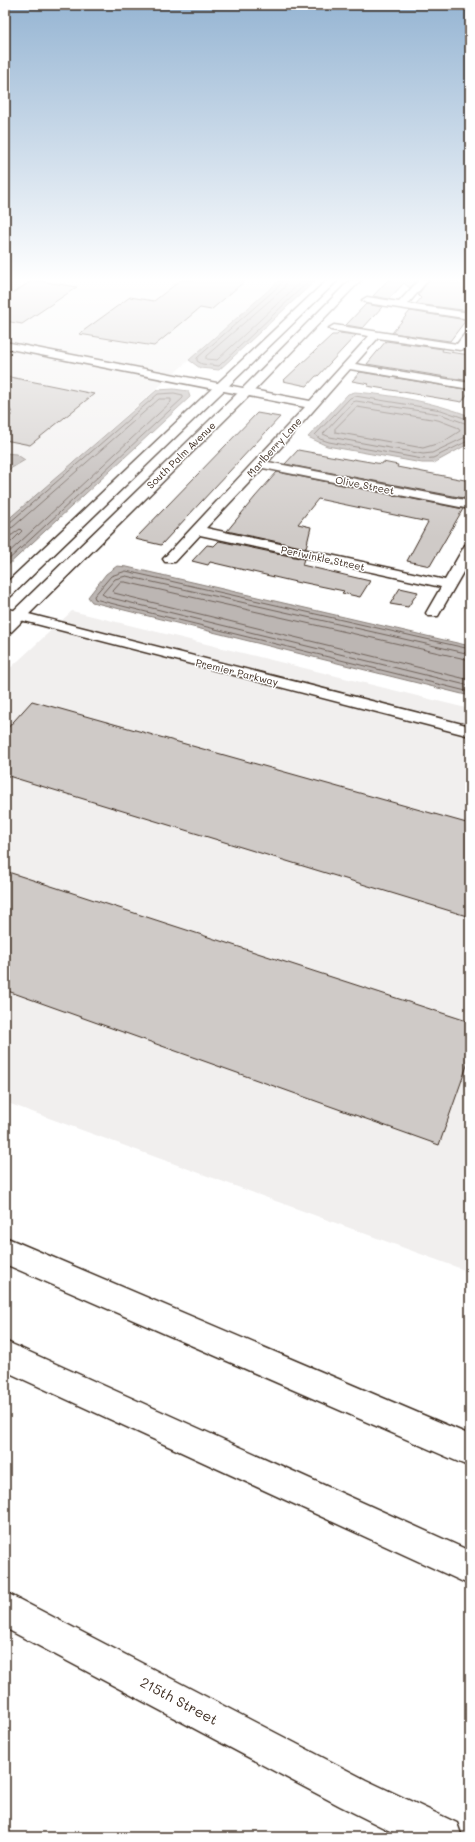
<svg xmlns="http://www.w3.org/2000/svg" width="475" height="1842" viewBox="0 0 475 1842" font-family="Mali,sans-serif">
<rect width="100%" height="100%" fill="#fff"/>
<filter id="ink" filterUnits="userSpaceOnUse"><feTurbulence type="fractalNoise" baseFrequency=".025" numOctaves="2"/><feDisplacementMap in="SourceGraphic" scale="8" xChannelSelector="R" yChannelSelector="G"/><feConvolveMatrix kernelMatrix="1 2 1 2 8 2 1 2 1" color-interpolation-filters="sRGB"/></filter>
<g filter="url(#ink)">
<path fill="#f1efee" d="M5,280H280L5,522Z
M72,611L470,709V1272L5,1102V673Z"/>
<path fill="#bcb6b3" stroke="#887e77" d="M280,280H316L219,370L200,368L189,360Z
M174,389L188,391L190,397L5,568V522L157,390Z
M355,392C394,395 433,402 470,416V443L434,463H422L327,446L308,437L348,394Z
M5,453L16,454L25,460L5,472Z
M117,566L127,567L470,646V696L92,602L88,597L106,574Z"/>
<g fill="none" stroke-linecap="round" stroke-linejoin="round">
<path stroke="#6f625a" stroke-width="1" d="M282,280L280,285L197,358V361L202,364L219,366L310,280
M287,280L284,288L206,356V359L217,360L303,280
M357,407L438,420L459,428L460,431L443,442L423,448L335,432V429Z
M470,420L441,410L355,396L350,398L315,435L320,439L329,442L422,459L433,458L470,440
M470,425L440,414L356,401L353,402L323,434L330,437L423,454L432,453L470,435
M5,524L9,523L158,394L174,393L183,395V398L5,563
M5,530L13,527L159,399H171V402L5,556
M5,536L12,535L20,529L22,531L5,548
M470,649L126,571L111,576L94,596L95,599L106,602L470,692
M470,654L126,576L115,579L102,594L107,597L470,686
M470,660L125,582H121L113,591L114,593L470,680"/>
</g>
<path fill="#cfcac7" stroke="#3b2a1e" d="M33,280L77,287L22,324L5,321V298Z
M181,280H246L211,310L200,308L154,346L79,334L130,297L154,301Z
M388,280H417L410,288L404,283L389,299L373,296Z
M429,280H470V311L416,304L421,298L418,295Z
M366,304L382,307L363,328L346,325Z
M410,311L466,320L450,341L392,333Z
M339,333L356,335L318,376H316L307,386L283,381L332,335H337Z
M386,341L443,349L442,351L470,355V381L367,364Z
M360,372L470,390L462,402L367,386L369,384L352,381Z
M5,376L94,394L30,445L5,440V419L13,414L5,402Z
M257,413L280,417L161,545L135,539Z
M298,450L352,460L353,459L382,464L383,462L398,465L397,467L470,481V497L469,499L285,464Z
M277,472L463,509L430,566L407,561L428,522L318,499L298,524L311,527L306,548L227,531L255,497Z
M219,541L304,559L302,565L370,581L360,597L342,593L344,591L301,582L300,583L210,562L208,565L192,561L207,545L214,546Z
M400,588L418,592L408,607L390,604Z
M32,701L470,824V917L5,775V731Z
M5,871L470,1022V1057L439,1145L5,990Z"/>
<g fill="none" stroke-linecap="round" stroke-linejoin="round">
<g stroke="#3b2a1e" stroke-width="3">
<path id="minor" d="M419,280H428L408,304L470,313V319L367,303L362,300L367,297L399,302Z
M334,325L457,344L467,331L470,330V340L464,349L460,350L378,338L355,364L470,383V389L350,369L268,462L470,501V509L263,468L206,528L445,580L465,545L470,544V560L438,616H428L426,613L441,587L200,535L175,562H165L163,559L305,407L5,348V342L310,401L369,336L331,330L329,328Z
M5,608L470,726V736L5,616Z"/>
</g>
<g stroke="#3b2a1e" stroke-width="3">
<path id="tertiary" d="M5,1592L366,1780L457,1823L462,1837H402L340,1806L5,1628Z"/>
</g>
<g stroke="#3b2a1e" stroke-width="3">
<path id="secondary" d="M327,280H338L11,596L5,598V584Z
M350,280H361L250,395L11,632L5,633V619L242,389Z"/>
</g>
<g stroke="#3b2a1e" stroke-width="3">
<path id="motorway" d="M5,1237L470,1435V1467L5,1264Z
M5,1341L470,1551V1585L5,1371Z"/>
</g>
<use href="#minor" fill="#fff" fill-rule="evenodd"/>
<use href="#tertiary" fill="#fff" fill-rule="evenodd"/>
<use href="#secondary" fill="#fff" fill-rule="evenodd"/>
<use href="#motorway" fill="#fff" fill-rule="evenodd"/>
</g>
</g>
<linearGradient id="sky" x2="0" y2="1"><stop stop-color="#96b5d3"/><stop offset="0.52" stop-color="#fff"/><stop offset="1" stop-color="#fff" stop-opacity="0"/></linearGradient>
<rect width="475" height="538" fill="url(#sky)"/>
<g text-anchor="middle" stroke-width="3" stroke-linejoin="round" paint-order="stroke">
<g font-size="10" fill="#3b2a1e" stroke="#fff">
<text transform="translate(274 447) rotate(-48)" y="4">Marlberry Lane</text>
<text transform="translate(181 455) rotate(-44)" y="4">South Palm Avenue</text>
<text transform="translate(365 485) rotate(11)" y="4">Olive Street</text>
<text transform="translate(323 558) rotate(12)" y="4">Periwinkle Street</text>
<text transform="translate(237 672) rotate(14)" y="4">Premier Parkway</text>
</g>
<g font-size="14" fill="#3b2a1e" stroke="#fff">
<text transform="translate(179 1701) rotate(28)" y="5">215th Street</text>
</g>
</g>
<rect width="475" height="1842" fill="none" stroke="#fff" stroke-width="20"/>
<rect x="10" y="10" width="455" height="1822" fill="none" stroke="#3b2a1e" stroke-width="1.5" filter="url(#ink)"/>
</svg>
